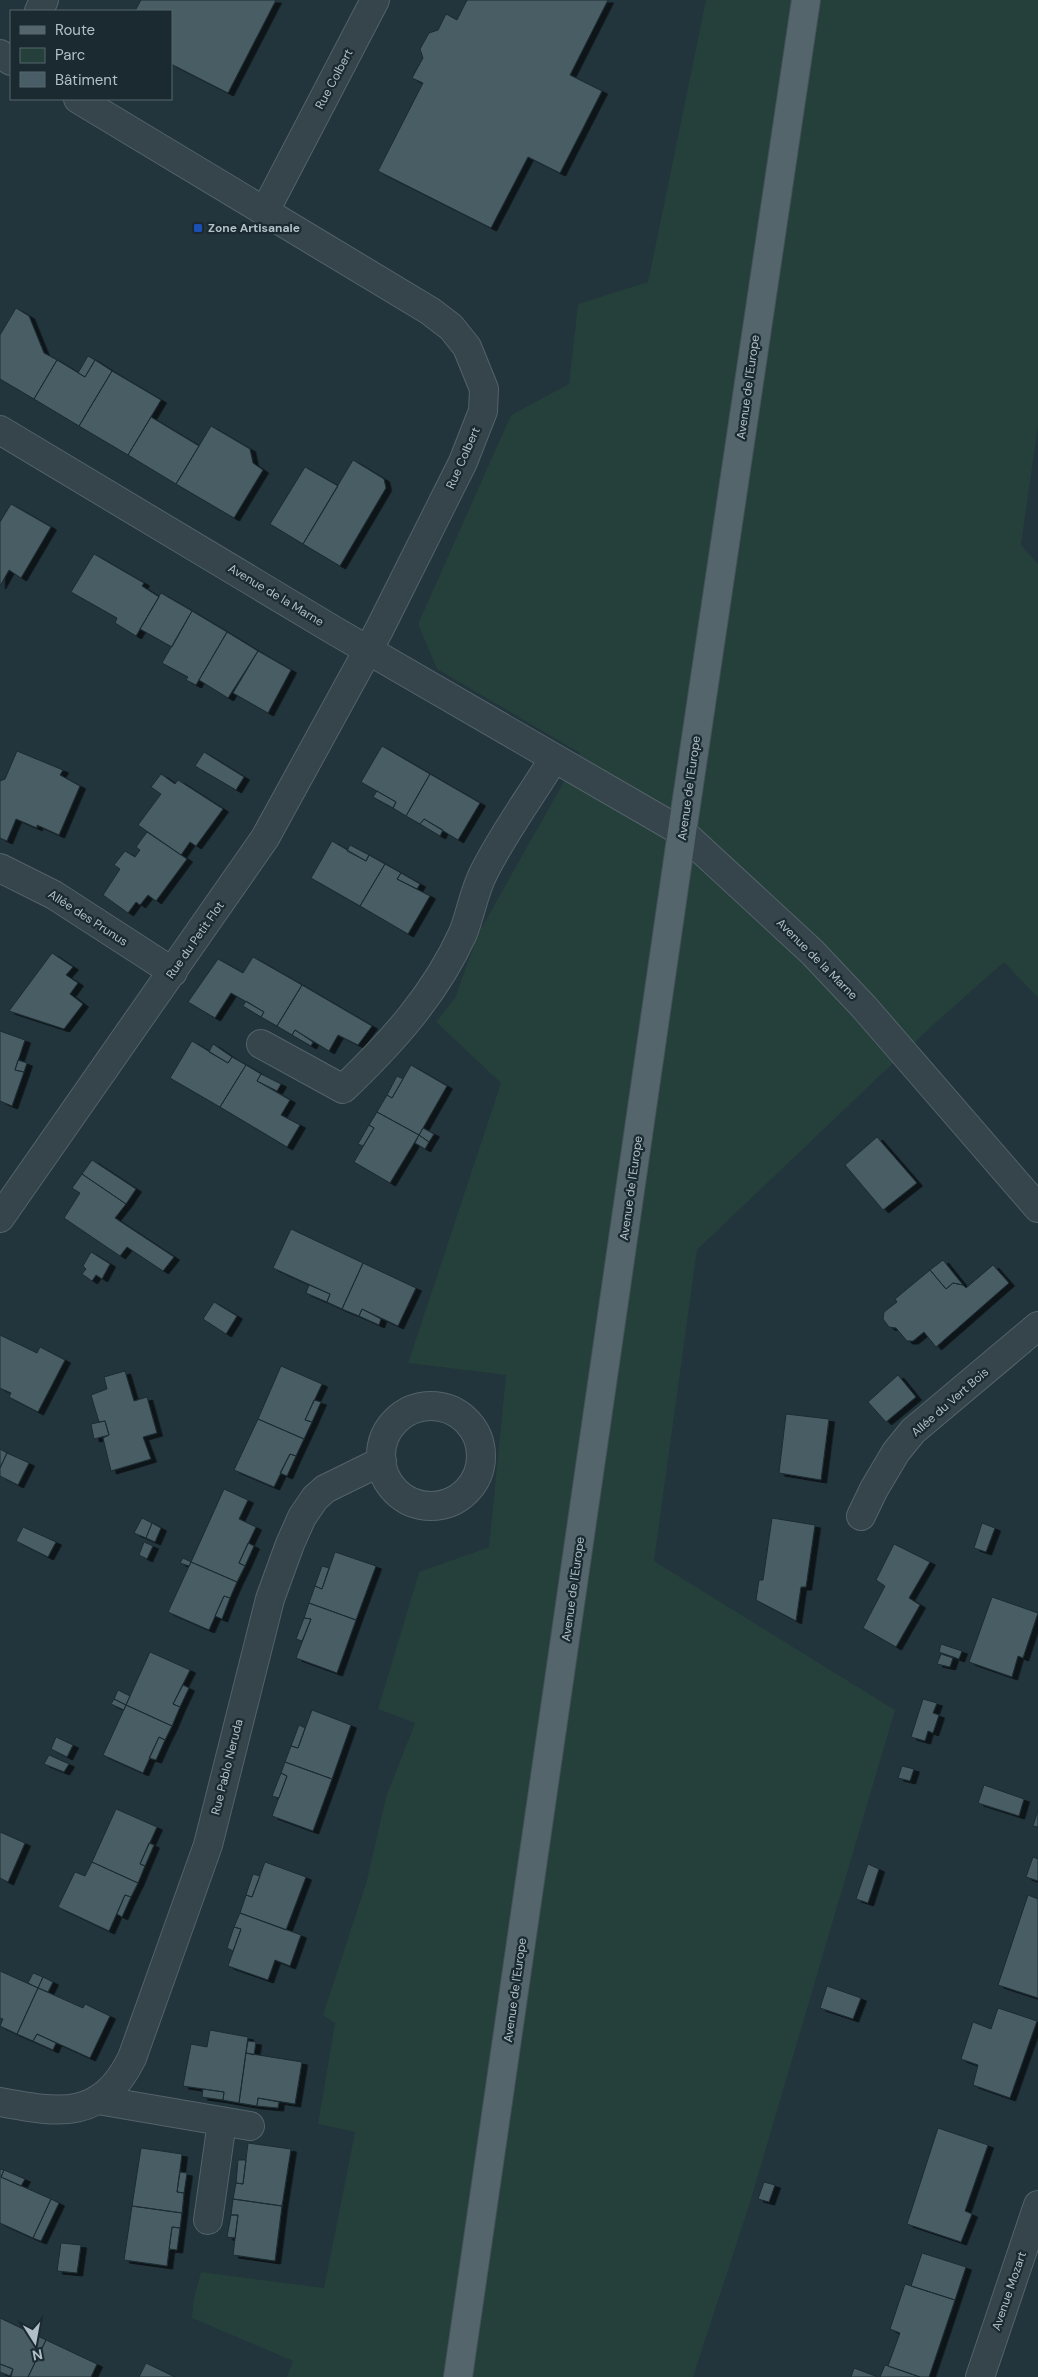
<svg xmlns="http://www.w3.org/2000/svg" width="1038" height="2377" viewBox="0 0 1038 2377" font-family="'DM Sans',sans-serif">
<defs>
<filter id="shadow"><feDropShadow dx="5.5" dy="3" stdDeviation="0" flood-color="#0009"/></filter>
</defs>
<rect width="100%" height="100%" fill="#22343c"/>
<path fill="#253f3a" d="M706,0H1038V426L1021,545L1038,564V998L1004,962L933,1025L697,1250L654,1561L895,1710L749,2206L693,2377H287L293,2361L192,2318L194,2298L201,2272L324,2288L355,2132L318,2124L335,2023L323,2015L367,1880L386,1797L415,1723L378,1709L419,1572L489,1547L506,1375L408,1363L501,1083L436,1022L455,998L478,934L580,753L437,669L418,624L511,415L569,384L578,304L648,282Z"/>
<path fill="#485d65" stroke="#1d2c33" filter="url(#shadow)" d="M141,0H276L228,93L171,64V11H135Z
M467,0H608L570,75L602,91L560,173L528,157L491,228L378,171L423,83L412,78L423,58L420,49L429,33L438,30L446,14L457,20Z
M16,308L29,316L44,353L57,360L34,399L0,379V335Z
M88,356L95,360L85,377L78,373Z
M57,360L85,377L95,360L112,371L79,426L34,399Z
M112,371L161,400L128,455L79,426Z
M151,417L199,446L176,484L128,455Z
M211,426L250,449L253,463L263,470L234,518L176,484Z
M353,460L384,479L386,488L340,566L303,544Z
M305,467L338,486L303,544L270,524Z
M11,504L51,527L21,578L9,570L0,586V522Z
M94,554L144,583L142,586L159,597L136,636L115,623L117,618L71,592Z
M161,593L192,611L172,647L140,629Z
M192,611L227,632L196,685L186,680L188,677L162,663Z
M227,632L258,651L228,698L199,680Z
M258,651L291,670L268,713L233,693Z
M382,746L430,774L406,816L393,808L396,802L361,782Z
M17,751L63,770L60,775L80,786L59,835L37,825V828L16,819L7,841L0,838V781L5,779Z
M204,752L244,777L236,790L195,766Z
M161,774L175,784L178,780L223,809L196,846L190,842L181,855L138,825L161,794L151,787Z
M430,774L480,803L458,840L424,819L420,824L406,816Z
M377,791L396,802L393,808L373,797Z
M424,819L443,830L440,836L420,824Z
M147,832L187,859L156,901L148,895L140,905L136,902L128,913L103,895L120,869L114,865L125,851L135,857L140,850L136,847Z
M332,841L366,861L369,855L385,864L360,906L311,878Z
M350,845L369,855L366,861L347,851Z
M385,864L401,873L397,879L430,896L408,934L360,906Z
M401,873L420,884L417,889L397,879Z
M52,953L73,967L66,975L78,983L70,994L83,1004L64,1029L9,1011Z
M253,957L302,985L277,1026L261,1017L264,1012L231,993L215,1018L188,1002L218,959L243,973Z
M302,985L372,1026L358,1045L338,1035L329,1051L295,1030L292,1035L277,1026Z
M246,1001L264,1012L261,1017L243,1006Z
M295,1030L313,1042L311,1046L292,1035Z
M0,1031L25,1040L15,1070L24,1072L12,1106L0,1101Z
M192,1041L228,1063L232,1057L246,1065L220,1107L170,1078Z
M213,1044L232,1057L228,1063L209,1052Z
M18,1060L27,1063L24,1072L15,1070Z
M246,1065L261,1074L257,1081L290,1100L281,1115L300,1125L287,1147L220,1107Z
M411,1065L447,1086L419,1135L377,1112L387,1095L392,1098Z
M261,1074L281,1084L277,1091L257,1081Z
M397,1076L403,1079L392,1098L387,1095Z
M377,1112L419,1135L390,1183L354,1162L374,1128L369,1125Z
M369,1125L374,1128L363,1146L358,1144Z
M423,1128L434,1134L429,1142L419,1135Z
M419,1135L429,1142L425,1149L415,1143Z
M877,1137L917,1183L883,1210L845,1165Z
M92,1160L136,1189L126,1204L82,1174Z
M82,1174L126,1204L115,1218L174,1257L163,1271L127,1247L120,1256L64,1218L80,1193L72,1188Z
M291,1229L363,1263L342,1309L327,1302L330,1294L273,1268Z
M91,1252L110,1264L102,1279L96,1275L92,1281L82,1274L86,1269L83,1266Z
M943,1260L963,1285L953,1283L946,1289L930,1270Z
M363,1263L416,1288L398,1326L362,1309L359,1316L342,1309Z
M993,1265L1009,1283L936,1347L924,1332L913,1341H907L896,1328L889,1327L883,1319L884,1312L897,1302L895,1299L930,1270L946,1289L953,1283L963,1285L966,1288Z
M309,1285L330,1294L327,1302L306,1293Z
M214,1302L237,1316L226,1334L203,1319Z
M362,1309L381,1319L379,1325L359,1316Z
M0,1335L37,1353L40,1347L65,1360L38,1412L9,1397L11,1393L0,1388Z
M281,1366L322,1384L305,1420L312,1422L304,1439L258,1419Z
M125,1371L134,1401L147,1397L157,1433L143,1437L151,1459L111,1471L103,1438L109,1435L105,1421L99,1422L91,1395L107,1389L104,1377Z
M898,1375L916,1397L886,1422L868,1402Z
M314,1400L321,1402L312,1422L305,1420Z
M786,1414L829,1419L821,1480L779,1473Z
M258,1419L304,1439L296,1456L290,1454L274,1487L234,1470Z
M105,1421L109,1435L94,1439L91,1424Z
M0,1449L7,1453L0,1468Z
M7,1453L29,1463L18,1485L0,1476V1468Z
M290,1454L296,1456L287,1476L280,1473Z
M224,1489L248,1500L239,1519L256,1527L239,1563L245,1566L237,1582L191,1562Z
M142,1518L152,1523L146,1538L134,1533Z
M772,1518L815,1525L806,1587H801L796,1621L756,1600L759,1580H763Z
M152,1523L161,1528L155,1542L146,1538Z
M982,1523L995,1528L986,1552L974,1548Z
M23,1527L56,1542L48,1557L16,1541Z
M144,1542L153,1546L147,1559L139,1555Z
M248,1543L254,1546L245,1566L239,1563Z
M894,1544L930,1562L909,1598L920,1605L896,1647L863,1628L885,1586L876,1580Z
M335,1552L376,1566L356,1620L309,1603L315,1586L322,1589Z
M183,1558L191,1562L189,1566L180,1563Z
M191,1562L237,1582L230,1598L224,1596L209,1630L168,1612Z
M322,1566L329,1568L322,1589L315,1586Z
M224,1596L230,1598L222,1619L215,1616Z
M992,1597L1038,1613L1023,1658L1018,1656L1012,1677L969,1662Z
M309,1603L356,1620L337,1673L296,1658L311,1619L304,1618Z
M304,1618L311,1619L302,1641L296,1639Z
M941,1644L962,1651L959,1659L939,1652Z
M150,1652L190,1670L173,1704L180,1707L172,1726L126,1705Z
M941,1654L953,1658L950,1667L937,1664Z
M183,1685L189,1688L180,1707L173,1704Z
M118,1690L130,1696L126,1705L114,1699Z
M114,1699L126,1705L124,1710L111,1704Z
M923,1699L937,1703L933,1713L939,1715L933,1733L928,1731L925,1741L911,1737Z
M126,1705L172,1726L165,1740L159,1737L143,1773L103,1755Z
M312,1710L351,1725L332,1779L285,1762L291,1746L298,1748Z
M299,1725L305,1728L298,1748L291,1746Z
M56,1737L73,1745L67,1757L51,1749Z
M159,1737L165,1740L156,1760L149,1758Z
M49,1755L69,1764L64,1772L44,1764Z
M285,1762L332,1779L313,1831L272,1816L287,1776L281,1773Z
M902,1766L914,1769L910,1781L898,1778Z
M281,1773L287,1776L279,1798L272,1796Z
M984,1785L1024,1799L1019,1816L978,1803Z
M116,1809L157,1827L140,1864L145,1866L138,1883L92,1862Z
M1038,1810V1827L1033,1826Z
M0,1832L25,1843L8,1882L0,1878Z
M149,1843L154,1845L145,1866L140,1864Z
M1033,1857L1038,1859V1881L1026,1877Z
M92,1862L138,1883L131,1897L125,1895L109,1931L58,1907L75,1872L85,1876Z
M265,1862L306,1877L286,1930L240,1913L246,1895L252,1897Z
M868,1864L879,1869L868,1903L856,1899Z
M253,1874L260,1876L252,1897L246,1895Z
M125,1895L131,1897L122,1917L117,1914Z
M1028,1895L1038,1899V1998L998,1985Z
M240,1913L301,1935L290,1966L275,1960L268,1980L228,1966L241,1929L234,1927Z
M234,1927L241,1929L233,1951L227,1948Z
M0,1971L38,1988L17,2034L0,2026L3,2019L0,2018Z
M33,1973L43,1977L38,1988L28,1983Z
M43,1977L53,1982L48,1992L38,1988Z
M827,1986L861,1998L853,2019L820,2008Z
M38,1988L83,2008L85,2004L110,2016L90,2058L37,2034L33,2041L17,2034Z
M998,2008L1037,2021L1010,2098L973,2085L978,2065L961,2059L973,2022L991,2029Z
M210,2030L248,2037L239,2103L223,2100L224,2092L183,2086L191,2044L207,2047Z
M37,2034L56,2043L53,2050L33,2041Z
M248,2041L256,2042L254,2055L246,2053Z
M246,2053L302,2062L295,2104L258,2098L257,2106L239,2103Z
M203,2089L224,2092L223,2100L202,2097Z
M258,2098L279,2102L278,2108L257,2106Z
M938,2128L988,2145L965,2211L972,2214L961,2242L907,2224Z
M248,2143L291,2149L282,2206L233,2199L236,2183L243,2184Z
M141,2148L182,2154L177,2192L184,2193L182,2213L132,2206Z
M238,2160H246L243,2184L236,2183Z
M0,2169L4,2170L1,2177L51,2199L33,2238L0,2223Z
M4,2170L25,2179L21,2186L1,2177Z
M180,2172L187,2173L184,2193L177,2192Z
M764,2182L775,2185L769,2202L758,2199Z
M51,2199L59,2203L41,2241L33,2238Z
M233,2199L282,2206L275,2261L233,2255L238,2215H231Z
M132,2206L182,2213L180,2228L172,2227L167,2266L124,2260Z
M231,2215H238L235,2238L227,2237Z
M172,2227L180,2228L177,2250L169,2249Z
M61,2243L81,2245L77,2273L57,2271Z
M922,2253L966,2267L955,2300L911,2286Z
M905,2284L955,2300L929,2377H920L888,2366L900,2333L890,2329Z
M0,2318L46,2340L28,2377H11L13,2369L0,2364Z
M46,2340L97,2364L91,2377H28Z
M146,2363L175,2377H139Z
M0,2364L13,2369L10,2376L0,2372Z
M885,2365L888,2366L920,2377H880Z
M854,2368L878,2377H851Z"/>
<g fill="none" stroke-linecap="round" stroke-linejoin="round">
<g stroke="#54636a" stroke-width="30">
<path id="minor" d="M39,11L44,0
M0,54L11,61
M265,211L375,0
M0,430L335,631L682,832L812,952L864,1007L1038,1208
M0,868L54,895L173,972
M261,1044L343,1089C392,1042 435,995 463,933C471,913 474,891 484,872C504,832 531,796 554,758
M0,1218L265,838L379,630L463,462L483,411L484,389L467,347L451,327L430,311L78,99
M381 1456a50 50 0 1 1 100 0a50 50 0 1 1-100 0Z
M861,1516L874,1489L896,1452L913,1431L1038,1326
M98,2100L250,2126
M0,2102C60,2113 101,2121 132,2058L208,1845L270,1599L290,1544L302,1517L315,1498L325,1489L382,1461
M208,2220L222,2122
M980,2377L1038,2205"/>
</g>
<g stroke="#425158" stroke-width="30">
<path id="primary" d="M458,2377L682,832L806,0"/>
</g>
<use href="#minor" stroke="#36454c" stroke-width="28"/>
<use href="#primary" stroke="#54656c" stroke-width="28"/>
</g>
<rect fill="#1a4fb4" stroke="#1b2a31" stroke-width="2" x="193" y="223" width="10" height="10" rx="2.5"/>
<g text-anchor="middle" stroke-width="4.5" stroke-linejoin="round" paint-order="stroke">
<g font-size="12" fill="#b1c0c8" stroke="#1b2a31">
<text transform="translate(334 79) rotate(-62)" y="4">Rue Colbert</text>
<text transform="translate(748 387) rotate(-82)" y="4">Avenue de l'Europe</text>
<text transform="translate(463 458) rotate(-66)" y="4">Rue Colbert</text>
<text transform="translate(276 595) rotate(31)" y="4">Avenue de la Marne</text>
<text transform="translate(689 788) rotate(-82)" y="4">Avenue de l'Europe</text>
<text transform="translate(88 918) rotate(33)" y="4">Allée des Prunus</text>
<text transform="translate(195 940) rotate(-55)" y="4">Rue du Petit Flot</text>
<text transform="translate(817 959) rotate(45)" y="4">Avenue de la Marne</text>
<text transform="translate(631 1188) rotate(-82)" y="4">Avenue de l'Europe</text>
<text transform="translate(950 1402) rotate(-41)" y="4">Allée du Vert Bois</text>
<text transform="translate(573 1589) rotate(-82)" y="4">Avenue de l'Europe</text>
<text transform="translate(227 1767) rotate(-76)" y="4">Rue Pablo Neruda</text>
<text transform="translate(515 1990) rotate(-82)" y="4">Avenue de l'Europe</text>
<text transform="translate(1009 2291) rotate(-71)" y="4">Avenue Mozart</text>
</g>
<g font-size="12" font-weight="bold" fill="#b1c0c8" stroke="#1b2a31" text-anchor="start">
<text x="208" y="232">Zone Artisanale</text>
</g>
</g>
<rect x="10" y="10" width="162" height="90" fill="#1b2a31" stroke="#57666d"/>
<rect x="20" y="26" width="25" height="8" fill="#54656c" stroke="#57666d"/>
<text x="55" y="35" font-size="15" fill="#b1c0c8">Route</text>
<rect x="20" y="48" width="25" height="15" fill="#253f3a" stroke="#57666d"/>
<text x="55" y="60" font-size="15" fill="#b1c0c8">Parc</text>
<rect x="20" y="72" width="25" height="15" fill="#485d65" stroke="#57666d"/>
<text x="55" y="85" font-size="15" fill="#b1c0c8">Bâtiment</text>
<g transform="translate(35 2342) rotate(169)" stroke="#1b2a31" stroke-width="4" paint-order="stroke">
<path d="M0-4L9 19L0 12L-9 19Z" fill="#b1c0c8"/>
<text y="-8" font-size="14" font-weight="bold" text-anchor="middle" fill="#b1c0c8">N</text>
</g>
</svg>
